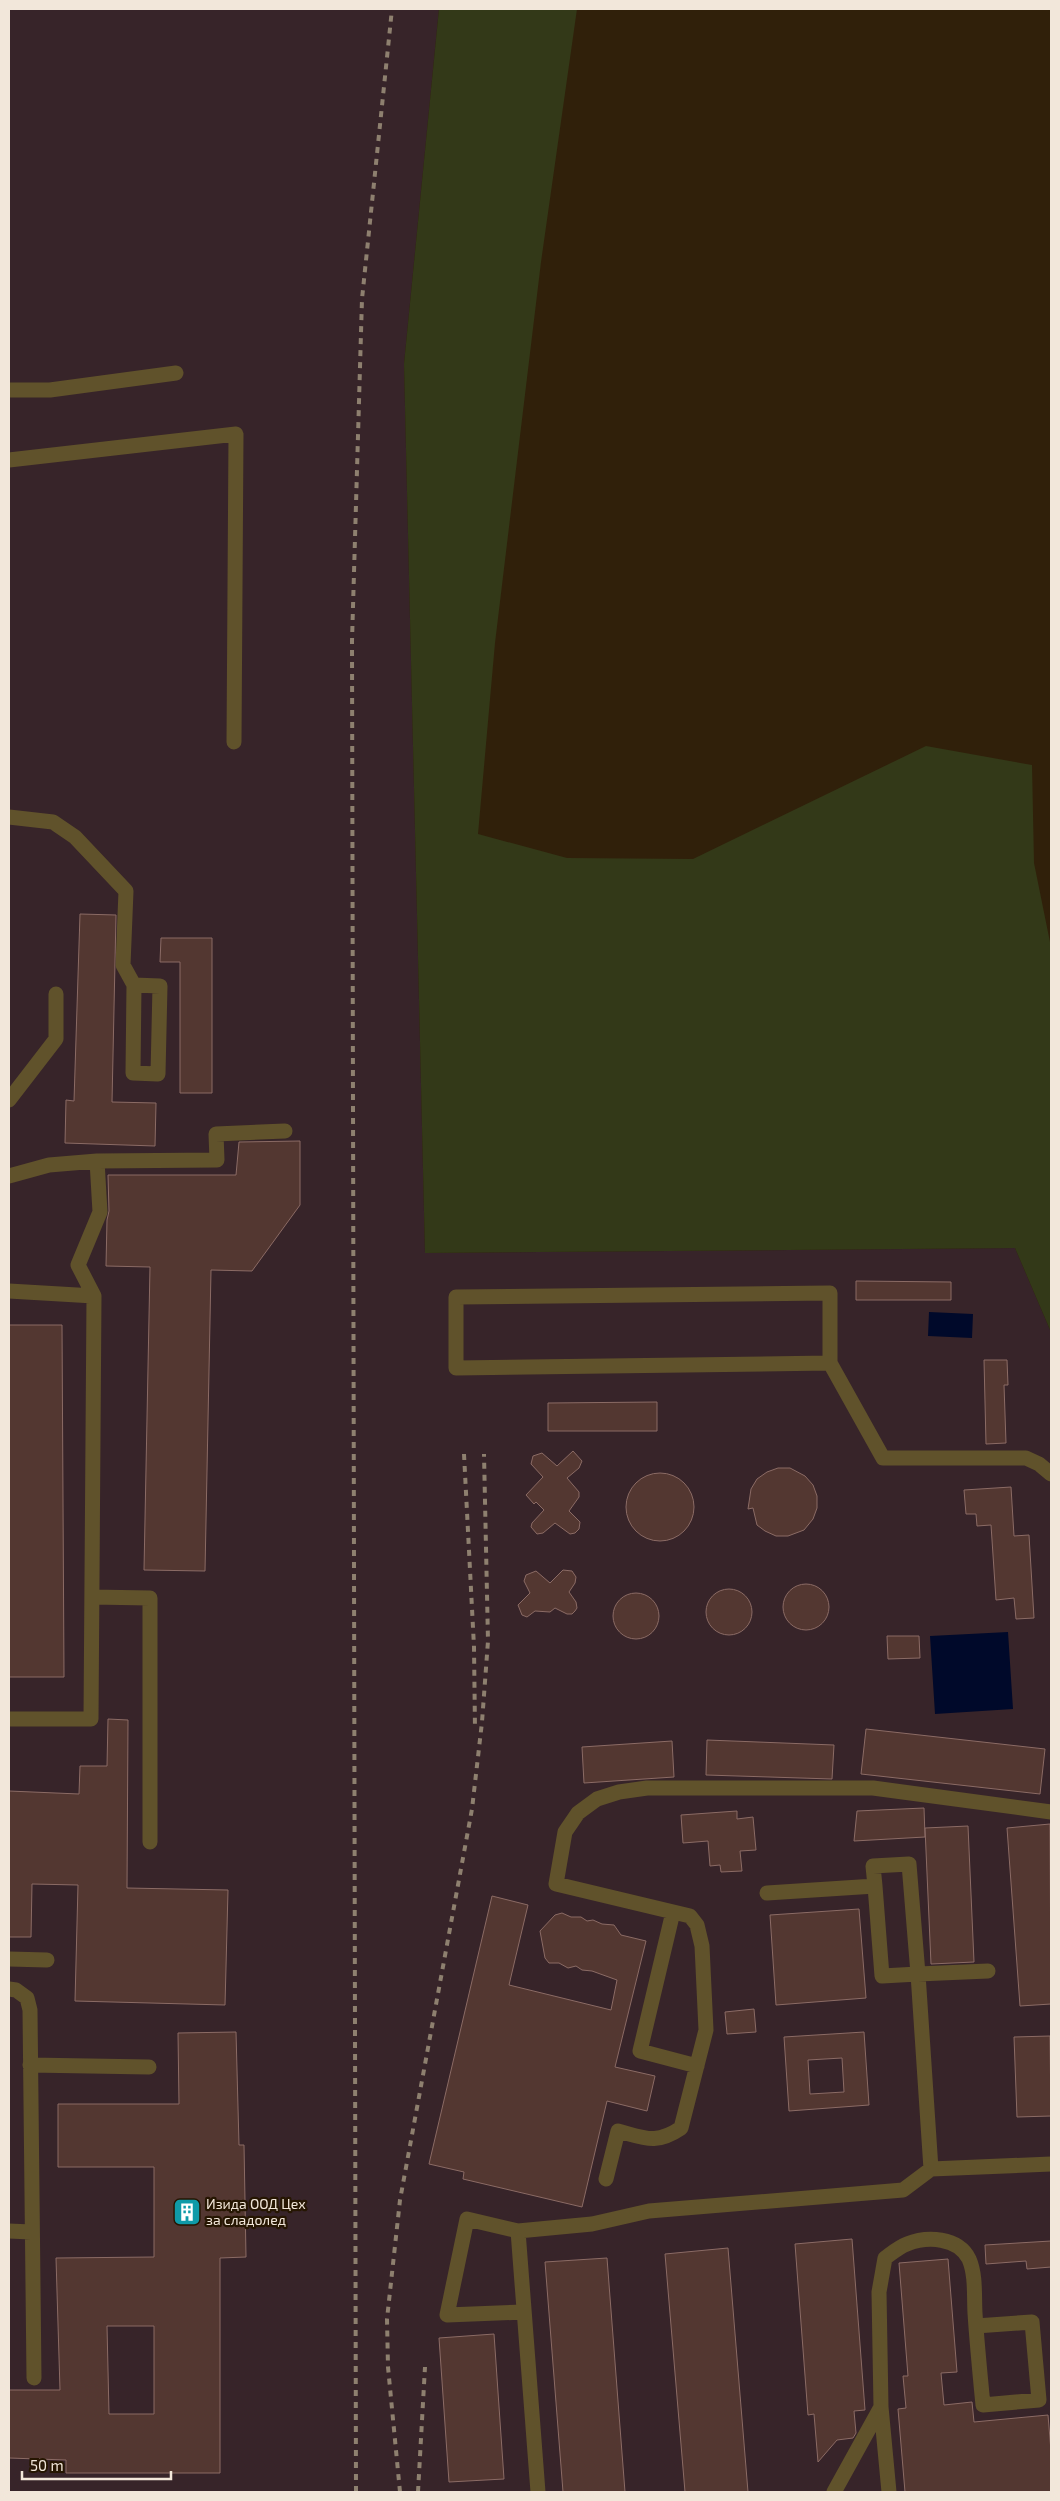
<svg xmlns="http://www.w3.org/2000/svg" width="1060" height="2501" viewBox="0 0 1060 2501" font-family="'Exo 2',sans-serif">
<rect width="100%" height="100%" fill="#30200a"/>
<path fill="#372429" d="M9,9H439L404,364L425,1253L1015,1248L1051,1332V2492H9Z"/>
<path fill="#333918" d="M439,9H577L541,262L495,643L478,834L567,858L693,859L926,746L1032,765L1034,863L1051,947V1332L1015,1248L425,1253L404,364Z"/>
<path fill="#00092a" d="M929,1312L973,1314L972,1338L928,1336Z
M1008,1632L1013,1709L935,1714L930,1636Z"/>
<path fill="#533731" stroke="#8b6b65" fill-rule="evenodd" d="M80,914L116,915L112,1102L156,1103L155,1146L65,1143L66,1100L74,1101Z
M161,938H212V1093H180V962H160Z
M300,1141V1205L252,1271L211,1270L205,1571L144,1570L150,1267L106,1266L107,1220L109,1211L108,1175H236L239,1142Z
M856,1281L951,1282V1300H856Z
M9,1325H62L64,1677H9Z
M984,1360H1007L1008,1385H1004L1006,1443L986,1444Z
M657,1402V1431H548V1403Z
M573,1451L582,1461L579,1468L567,1478L579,1492V1497L569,1511L580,1522L579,1529L575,1533L570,1534L555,1523L543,1533L537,1534L531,1527L532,1523L544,1510L536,1502L534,1504L526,1495L543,1477L531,1464L533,1456L542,1453L557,1466Z
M778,1468H790L805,1476L813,1485L817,1496V1508L813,1519L804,1530L788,1536H776L765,1531L757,1525L753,1508L748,1509L751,1489L757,1479L767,1472Z
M626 1507a34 34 0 1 1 68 0a34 34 0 1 1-68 0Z
M1011,1487L1014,1536L1029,1535L1034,1618L1016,1619L1014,1598L996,1600L991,1525L977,1526L976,1514H966L964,1490Z
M563,1570L572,1571L576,1577L575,1583L569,1592L576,1602L577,1608L575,1611L572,1614H567L555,1608L550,1612L535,1611L527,1617L522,1615L518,1605L530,1593L524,1581L526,1575L536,1571L550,1583Z
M783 1607a23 23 0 1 1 46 0a23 23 0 1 1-46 0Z
M706 1612a23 23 0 1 1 46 0a23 23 0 1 1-46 0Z
M613 1616a23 23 0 1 1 46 0a23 23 0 1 1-46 0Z
M887,1636H919L920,1658L888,1659Z
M108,1719L128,1720L127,1888L228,1890L225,2005L75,2001L78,1885L32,1884L31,1937H9V1791L79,1794L80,1766H107Z
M866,1729L1045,1749L1040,1794L861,1774Z
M707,1740L834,1745L832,1779L706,1775Z
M672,1741L674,1777L584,1783L582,1747Z
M924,1808L925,1837L854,1841L857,1811Z
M737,1811V1819L753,1817L756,1850L740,1851L742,1871L721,1872L720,1865L710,1866L708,1841L683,1843L681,1815Z
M1050,1824L1051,2004L1020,2006L1007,1828Z
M968,1826L974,1962L931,1964L925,1828Z
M492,1896L528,1905L509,1985L611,2010L617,1980L592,1971L582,1970L576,1966L568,1968L559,1963H549L545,1958L540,1931L555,1915L562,1913L571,1917H581L587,1921L593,1920L602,1924L614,1925L621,1935L646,1941L615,2067L655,2076L647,2111L607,2101L582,2207L463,2179L464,2172L429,2164Z
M859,1909L866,1998L776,2005L770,1915Z
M754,2009L756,2032L727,2034L725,2012Z
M236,2032L239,2145H244L246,2257L220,2258V2473H66V2460L9,2458V2390H60L56,2258L154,2257V2167H58V2104H179L178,2033ZM107,2326H154V2414H109Z
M864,2032L869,2105L789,2111L784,2037ZM842,2058L844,2092L810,2094L808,2060Z
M1050,2036L1051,2116L1017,2117L1014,2037Z
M852,2239L865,2410L854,2411L856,2433L853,2438L837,2440L818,2462L814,2414L808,2415L795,2244Z
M1051,2241V2267L1027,2269L1026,2261L986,2264L985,2245Z
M728,2248L748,2492H685L665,2254Z
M607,2258L625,2492H563L545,2262Z
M948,2259L957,2372L941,2373L944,2405L972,2402L974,2422L1048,2415L1051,2451V2492H905L898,2409L906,2408L903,2376H908L899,2263Z
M494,2334L504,2479L449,2482L439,2338Z"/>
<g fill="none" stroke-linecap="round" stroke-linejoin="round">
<path stroke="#60522b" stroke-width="15" d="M9,390H50L176,373
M9,460L236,434L234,742
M9,817L53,822L75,837L126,891L123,965L134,985L133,1073L158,1074L160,986L134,985
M9,1100L56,1039V994
M97,1161L217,1160L216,1134L285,1131
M9,1176L49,1165L97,1161L100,1212L78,1265L94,1296
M9,1291L94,1296L91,1719H9
M830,1363V1293L456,1297V1368L830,1363L883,1458H1026L1039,1464L1051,1474
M92,1597L150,1598V1842
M767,1893L875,1886L873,1866L909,1864L918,1974L882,1976L875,1886
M673,1912L640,2051L697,2066
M9,1959L47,1960
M988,1971L918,1974L931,2169L1051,2164
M9,1989L16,1990L27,1998L30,2010L34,2378
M30,2065L149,2067
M606,2179L618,2131C645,2138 656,2145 681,2128L706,2030L702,1946L697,1925L690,1916L556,1884L565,1832L578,1813L597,1799L619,1792L647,1788H873L1051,1812
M9,2231L31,2232
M518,2231L467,2219L447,2315L524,2312
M881,2407L889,2492
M538,2492L518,2231L592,2224L649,2211L903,2190L931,2169
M834,2492L881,2407L879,2292L885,2258C892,2253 899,2247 907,2244C927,2236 958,2237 969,2259C976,2275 974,2296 975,2313C977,2344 980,2374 983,2405L1039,2400L1032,2322L976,2326"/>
<path stroke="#8e806f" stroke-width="4" stroke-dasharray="6 6" stroke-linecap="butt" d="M464,1454L474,1647L475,1729
M356,2492L352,641L362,299L392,9
M400,2492L388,2367L387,2319L400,2200L472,1809L482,1722L488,1641L484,1454
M418,2492L425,2367"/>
</g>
<defs>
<g id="building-square" transform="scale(1.4375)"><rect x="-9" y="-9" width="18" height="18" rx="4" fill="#0f9aa8" stroke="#261602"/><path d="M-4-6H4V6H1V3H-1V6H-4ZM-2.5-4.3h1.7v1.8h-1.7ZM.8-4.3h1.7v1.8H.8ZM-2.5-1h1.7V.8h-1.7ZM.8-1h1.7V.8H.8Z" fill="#fff"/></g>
</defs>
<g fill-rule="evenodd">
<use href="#building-square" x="187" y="2212"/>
</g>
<g text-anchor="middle" stroke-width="4.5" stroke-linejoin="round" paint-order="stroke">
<g font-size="14" fill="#f2e7da" stroke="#261602" text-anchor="start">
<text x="206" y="2209">Изида ООД Цех<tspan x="206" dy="16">за сладолед</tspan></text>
</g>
</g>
<rect width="1060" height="2501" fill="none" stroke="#f2e7da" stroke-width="20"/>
<path d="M22 2471v8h149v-8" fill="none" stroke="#f2e7da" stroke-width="2.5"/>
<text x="30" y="2471" font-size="15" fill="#f2e7da" stroke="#261602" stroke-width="4" paint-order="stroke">50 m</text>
</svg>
